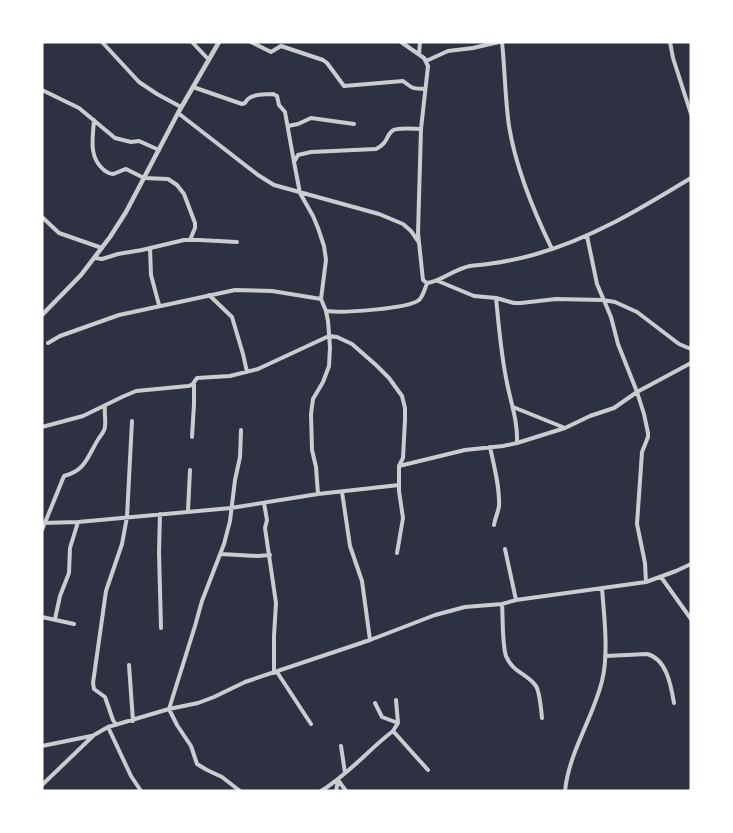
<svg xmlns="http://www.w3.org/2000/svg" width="733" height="833" viewBox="0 0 733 833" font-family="Poppins,sans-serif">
<rect width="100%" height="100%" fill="#2d3142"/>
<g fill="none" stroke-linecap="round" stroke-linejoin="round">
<path stroke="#caccd0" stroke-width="4" d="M102,42L139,82L157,94L181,107
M192,42L209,60
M251,42L271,52L281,46L323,60L327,63L344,86L403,81C414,89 410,88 425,89
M401,42L424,58L428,66L421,129L418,233L423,280L427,283C440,282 454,269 470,266C476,265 482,265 488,264C503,262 518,259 533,255C591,239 640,209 691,178
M502,42C505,70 505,98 509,126C516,169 533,210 552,249
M670,42L673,58L691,114
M419,54L420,42
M426,61L448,51L473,48L499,42
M193,87L242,104L245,103C250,93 263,95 273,94L277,96L279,105L285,112L294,162
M42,90L79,108L115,138L131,142L139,141L159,150
M178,113L258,175L274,185L379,214L403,224L411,231L418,241
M94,120C93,137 88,157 104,170C107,172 109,174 113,174C117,173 122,170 126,169L144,178L168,179L177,185L184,194L195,223V228L190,240
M288,126L298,124L311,118L354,124
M42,217L59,233L102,248
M587,236L597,284L611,317L618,344L637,392L644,414L648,433V437L642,452L637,524L645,563L646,582
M150,248L151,275L159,305
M95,258L102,259L118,254L142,250L184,240H199L237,242
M438,281L474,296L496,298L514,303H521L556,299L603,300L615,302L637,312L679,344L691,349
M209,295L232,317L243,354L247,372
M496,298C499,327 501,355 507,383C511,403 518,422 517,443
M326,311C342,313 408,309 419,300C423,296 425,289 427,283
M48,343L60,336L119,315L235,290L272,291L321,299
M513,407L565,428
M42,427L83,416L122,397L136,391L188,386L192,385L197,378L230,376L258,369L329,336L337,337L352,344L376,365L389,378L402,396L405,408V420L403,458L399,466V491L403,518L397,553
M192,437L194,404V384
M490,447C494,466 500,487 499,506C498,513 495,518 494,525
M399,466L465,450L503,446L517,443L565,428L590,416L614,408L637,392L691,363
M342,492L350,546L362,581L370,640
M318,494L316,467L312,450L311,414L313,399L323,382L329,366L330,347L328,321L326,311L321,299L326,260L324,246L318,228L313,216L300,193L294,162L298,155L311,152L376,149C389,142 385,137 392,131C396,127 415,129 421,129
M264,503L267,520L265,528L276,603L274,636V673
M188,511L190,470
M160,514L159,552L161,628
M42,523L78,522L231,508L318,494L399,485
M42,530L64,476C86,471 88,455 99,438C102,434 105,431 105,426C106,419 104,413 105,406
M505,549L516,600
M221,554L258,556L270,555
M661,577L691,619
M502,604C503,617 502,644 506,656C513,673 527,673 536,686C540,693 541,709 542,718
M42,617L74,624
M55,619L60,596L69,573L70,548L78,522
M605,656L647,654C667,659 671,686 674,703
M129,665L133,721
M277,672L311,724
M396,700L398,723L393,731L428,770
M375,703L382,717L398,723
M116,725L113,720L105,697L94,689L93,683L106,591L122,544L127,517L132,421
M108,727L131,776L141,791
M42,746L91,736
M341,746L345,773
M338,780L346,791
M42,785L94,735L108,727L169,709L198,703L214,697L245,682L370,640L435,615L465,607L502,604L516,600L646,582L676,571L691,564
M240,791L222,777L207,770L197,764L191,746L177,725L169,709L195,626L202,601L224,544L230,521L235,480L240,457L241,430
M321,791C348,775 368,750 393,731
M336,791L338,781
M565,791C569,752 593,718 602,681C609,653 604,616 602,588"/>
<path stroke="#caccd0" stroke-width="4.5" d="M42,315L81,275L110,237L126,212L178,113L219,42"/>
</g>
<rect width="733" height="833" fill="none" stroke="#ffffff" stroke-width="87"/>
</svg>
